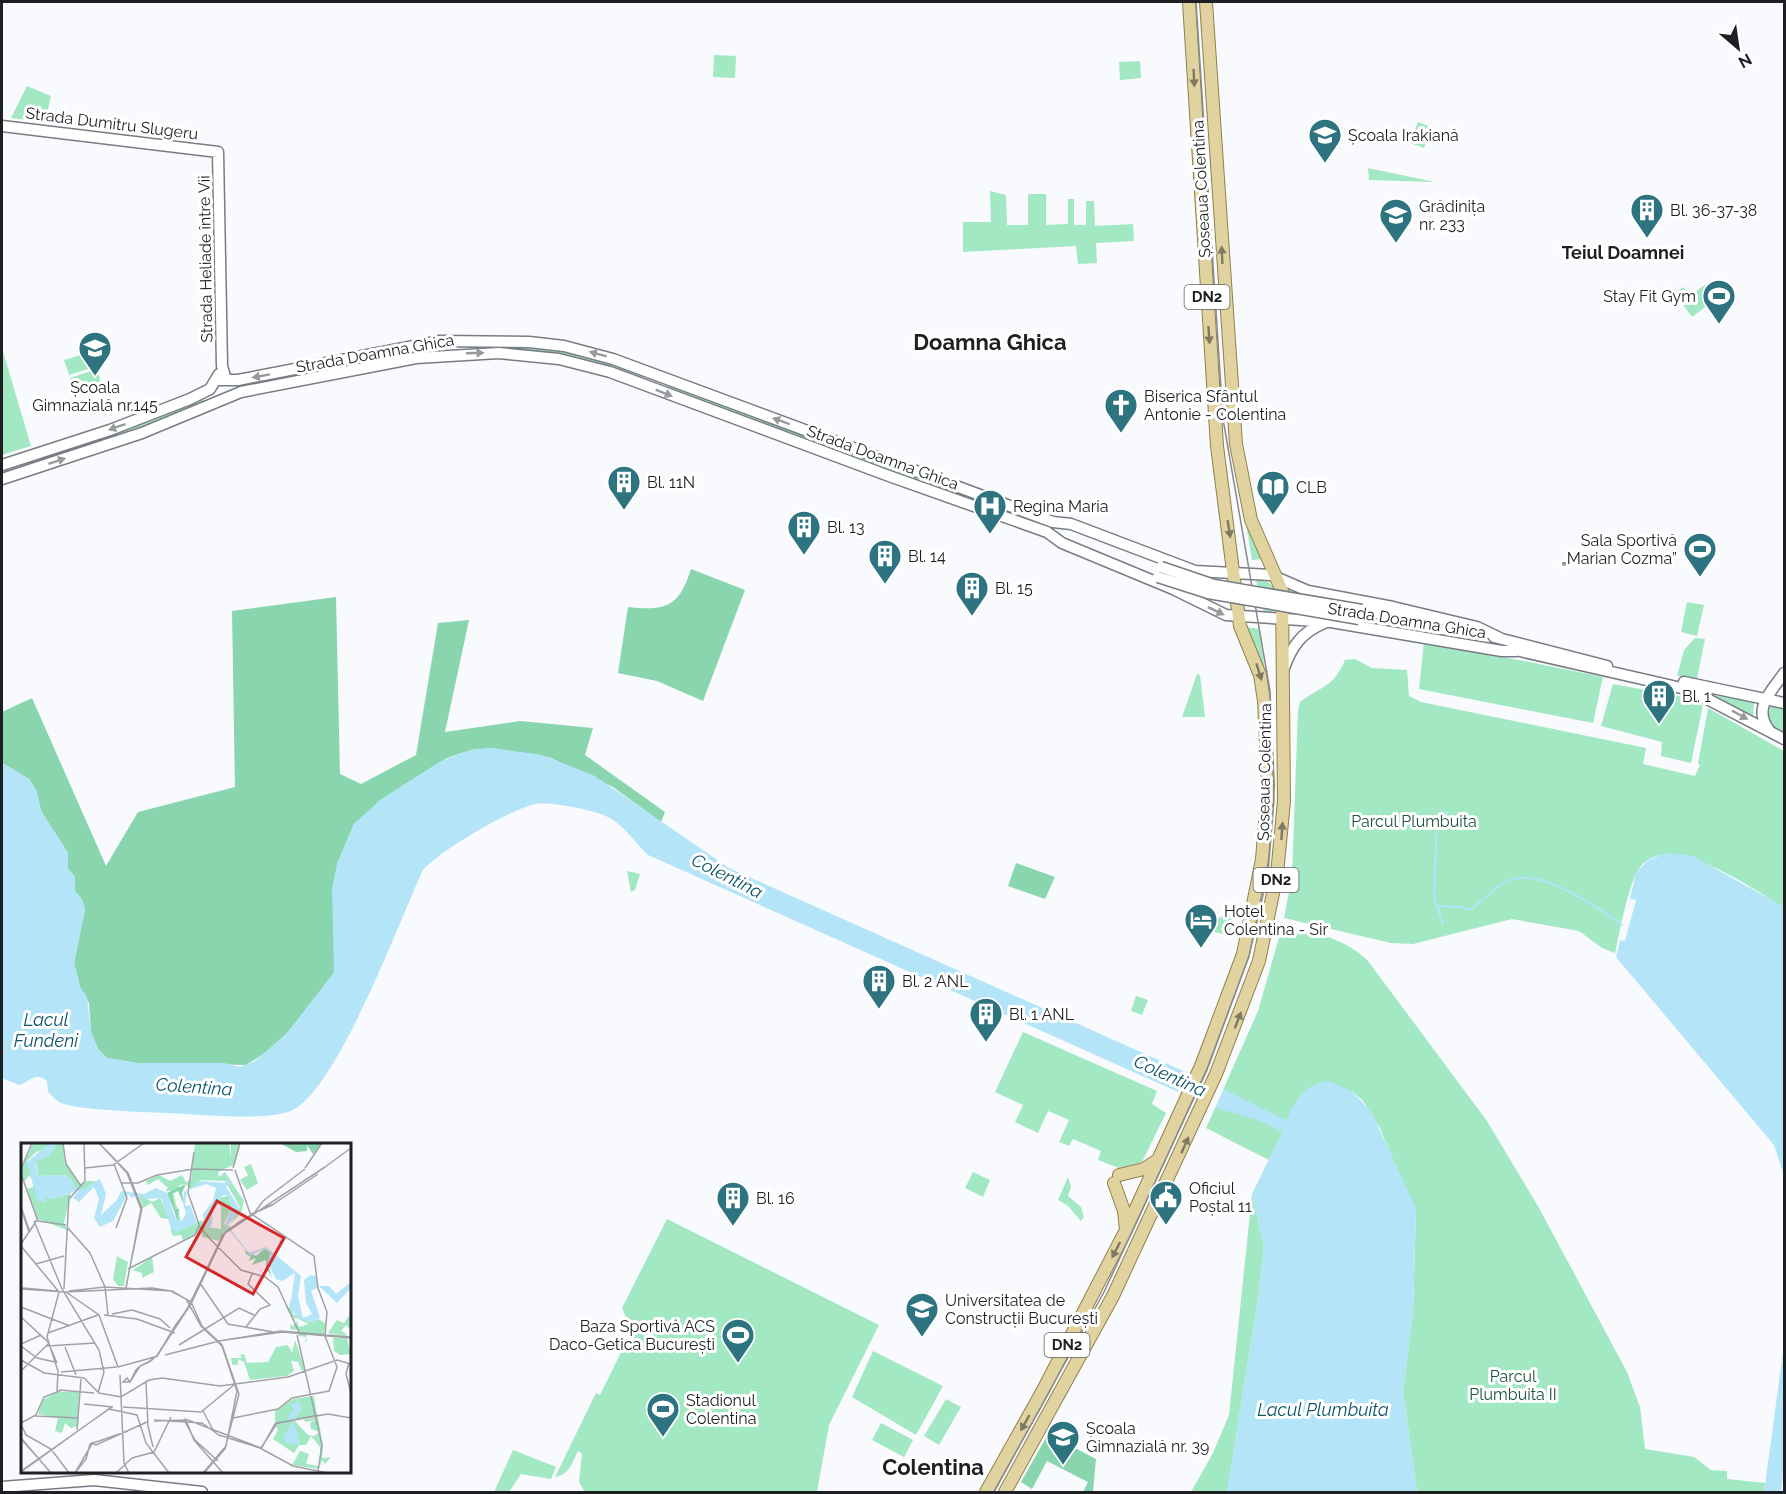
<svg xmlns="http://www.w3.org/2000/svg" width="1786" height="1494" viewBox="0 0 1786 1494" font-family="Raleway,sans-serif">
<rect width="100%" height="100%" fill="#f9fafe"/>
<path fill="#a1e8c3" d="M714,55L736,56L735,78L713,77Z
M1140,61L1141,78L1120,80L1119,62Z
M27,86L51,96L45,122L11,118Z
M1418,122L1431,127L1424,148L1410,143Z
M1368,168L1435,182L1369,180Z
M990,191L1006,195L1007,225H1028V194H1046V225L1068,224V199H1074V225H1086V201H1094L1095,226L1133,224L1134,241L1096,243L1097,263L1078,264L1076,246L963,252V222H991Z
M1705,285L1716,299L1692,317L1674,293L1683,287L1690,296Z
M520,344L583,354L644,375L640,380L504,350L468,348V345Z
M435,345H453V348L295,378V375Z
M2,348L31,446L2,455Z
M94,351L98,366L69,375L64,360Z
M97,369L101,383L75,391L70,378Z
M670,384L838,447L839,451L837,453L666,388Z
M202,398L206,402L156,424L58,455L57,452Z
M853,454L948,488L949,491L850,457Z
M1246,524L1262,559L1252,560Z
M1256,580L1268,582L1274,588L1276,609L1270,614H1264Z
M1687,602L1704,605L1697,636L1681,632Z
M1247,627L1259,629L1265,671Z
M1695,638L1705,639L1697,679L1677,676L1684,650Z
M1424,641L1603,677L1593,723L1419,689Z
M1355,659L1372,668L1407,670L1409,696L1421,702L1646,748L1643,764L1695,776L1700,765L1698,764L1708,708L1784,751V907C1753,890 1663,823 1637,872C1627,891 1620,931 1615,953L1602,948L1579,931L1512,919L1413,944L1391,943L1284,918L1292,876L1298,710L1300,702C1321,686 1333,688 1345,660Z
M1197,674L1200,675L1205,717H1182Z
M1613,684L1689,698L1703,705L1691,763L1661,756L1662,742L1601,726Z
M1715,695L1754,702L1753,717L1715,696Z
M1770,706L1784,709V734L1773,727L1768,718Z
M627,871L640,874L635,890L631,892Z
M1234,911L1229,936L1198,927H1199Z
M1282,927C1315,933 1344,937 1368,961L1487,1121L1539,1208L1627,1372L1640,1407L1645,1449L1694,1457L1711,1470L1727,1471V1479L1765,1483L1764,1492H1417L1403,1391L1413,1312L1416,1209L1404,1187L1380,1128L1363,1101L1352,1091L1287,1120L1290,1121L1285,1131H1283L1269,1160L1206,1128L1258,1011Z
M1136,996L1148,1000L1142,1015L1131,1011Z
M1023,1032L1157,1091L1152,1104L1166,1113L1142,1162L1119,1168L1098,1160L1101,1151L1073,1139L1069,1146L1059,1142L1069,1120L1048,1111L1038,1133L1015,1122L1023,1105L995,1092Z
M973,1172L990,1180L983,1197L965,1188Z
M1068,1177L1071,1187L1068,1196L1081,1207L1084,1217L1081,1221L1067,1205L1058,1200Z
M1252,1194L1264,1245L1258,1300L1227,1492H1191L1213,1453L1229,1415Z
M667,1219L879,1325L829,1425L817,1492H585L579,1482L582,1454L578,1451C572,1463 569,1475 555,1477L596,1393L600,1395L630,1334L626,1332L629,1325L622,1308Z
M873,1351L943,1386L916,1435L852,1397Z
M946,1399L961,1407L939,1445L924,1436Z
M881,1423L913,1440L904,1457L872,1440Z
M513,1450L556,1467L551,1479L521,1474L509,1492H494Z"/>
<path fill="#89d5ae" d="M691,569L745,590L703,701L657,681L618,673L628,607C666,611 679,607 691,569Z
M336,597L340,774L361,784L416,755L438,623L469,620L445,732L520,721L593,728L585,755L665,812L661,822L613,787L551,758L491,748L471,750L447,758L386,797L354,824L337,864L334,973L288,1032L268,1051L246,1065L137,1063L107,1058L98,1049L91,1032L89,1003L80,987L74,963L85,909L82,900L75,891V877L68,869V853L41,811L36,790L29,779L2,763V712L32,698L106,866L138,812L235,787L232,611Z
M1016,863L1055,877L1045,899L1008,886Z
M1048,1434L1096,1459L1093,1492H1083L1088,1482L1047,1461L1032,1489L1021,1482Z"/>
<path fill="#b4e4f8" d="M491,748L542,755L595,776L729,868L1228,1091L1274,1115L1270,1124L1220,1109L1176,1091L648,855C634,842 625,826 608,817C595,810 549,801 535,804C509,810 441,850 423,870C400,918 335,1098 288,1112C257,1121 199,1114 165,1113C145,1112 78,1110 61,1103C56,1101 52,1095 48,1092L47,1081C36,1071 29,1082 19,1085L2,1078V763L29,779L36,790L41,811L68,853V869L75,877V891L82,900L85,909L74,963L80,987L87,997L91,1032L98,1049L107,1058L137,1063H224L240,1067L255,1061L288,1032L334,973L332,888L337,864L354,824L380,800L441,761L471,750Z
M1666,853L1693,856L1784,907V1189L1783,1172L1774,1145L1616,957L1636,873L1648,860Z
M1328,1081L1352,1091L1372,1113L1416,1209L1413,1312L1403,1391L1417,1492H1227L1258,1300L1264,1245L1252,1194L1283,1131H1286L1290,1121L1287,1119C1296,1099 1304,1084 1328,1081Z
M1784,1345V1468L1781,1492H1764Z"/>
<path fill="#f9fafe" d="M1630,899L1636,900L1625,941L1618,940Z
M1188,1070L1225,1086L1214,1110L1177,1094Z"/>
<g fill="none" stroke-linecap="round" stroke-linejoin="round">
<path stroke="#b4e4f8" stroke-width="2" d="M1448,812L1437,822L1434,897L1437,906L1463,907L1469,910C1484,902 1493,886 1510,880C1542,868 1597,907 1622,925
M1437,906L1443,924"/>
<path stroke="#b4e4f8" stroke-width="12" d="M1259,1114L1300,1133"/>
<g stroke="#787c85" stroke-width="13">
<path id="secondary" d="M2,126L218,152L222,366L226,380
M217,380H238L440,341L529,342L564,346L613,359L1053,522L1071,524L1195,571L1271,575L1308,591L1393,607L1477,627L1500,638
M2,465L110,430L190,399L210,389L219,374
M2,479L142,433L241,392L416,358L499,353L559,359L610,372L889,476L1047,532L1062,543L1173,589L1226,615L1331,622L1502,651H1516
M1362,610L1429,623
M1494,637L1607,666
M1511,649L1690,690L1784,739
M1284,668C1292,646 1302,632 1324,623
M1684,682L1784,703
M1769,730C1752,708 1772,691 1784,673
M2,1487L94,1480L202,1492"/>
</g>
<g stroke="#8f814a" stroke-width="14">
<path id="primary" d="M1119,1175L1144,1169L1159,1159
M1114,1183L1124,1211L1126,1230
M986,1492L1042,1392L1126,1230L1201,1066L1243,954L1262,859L1268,785L1264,701L1260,675L1240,626L1217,446L1189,2
M1005,1492L1113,1296L1216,1074L1259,961L1277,874L1284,801L1282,591L1251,520L1236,444L1206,2"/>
</g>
<use href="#secondary" stroke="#fff" stroke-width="10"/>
<use href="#primary" stroke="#e1d3a0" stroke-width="12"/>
<path stroke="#88898d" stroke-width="1.5" d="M994,1492L1104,1292L1207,1070L1249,956L1268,873L1274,800L1270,691L1223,419L1196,2"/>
<g stroke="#787c85" stroke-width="13" stroke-linecap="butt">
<path id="secondary-bridge" d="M1161,567L1214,585L1362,610
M1158,577L1208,593L1359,619"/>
</g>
<use href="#secondary-bridge" stroke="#fff" stroke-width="10"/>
</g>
<defs><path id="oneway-solid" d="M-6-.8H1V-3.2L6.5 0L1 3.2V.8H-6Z" transform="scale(1.5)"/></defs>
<g fill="#7f7961">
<use href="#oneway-solid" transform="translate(1194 78) rotate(87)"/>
<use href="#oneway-solid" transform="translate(1222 255) rotate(-93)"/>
<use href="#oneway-solid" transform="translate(1209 335) rotate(86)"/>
<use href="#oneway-solid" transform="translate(1229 529) rotate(81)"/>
<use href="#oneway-solid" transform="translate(1259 672) rotate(73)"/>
<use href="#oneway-solid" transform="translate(1282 831) rotate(-86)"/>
<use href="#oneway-solid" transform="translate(1238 1020) rotate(-69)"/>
<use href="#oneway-solid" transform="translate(1185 1145) rotate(-66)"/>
<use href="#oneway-solid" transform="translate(1116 1250) rotate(117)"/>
<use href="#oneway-solid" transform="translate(1025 1423) rotate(119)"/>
</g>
<g fill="#999a9c">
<use href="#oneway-solid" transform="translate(475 353) rotate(-2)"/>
<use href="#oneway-solid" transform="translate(598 354) rotate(-165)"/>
<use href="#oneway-solid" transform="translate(261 376) rotate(170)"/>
<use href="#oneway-solid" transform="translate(664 393) rotate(22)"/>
<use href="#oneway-solid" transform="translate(781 421) rotate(-160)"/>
<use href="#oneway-solid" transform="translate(117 427) rotate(161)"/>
<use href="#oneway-solid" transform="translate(57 461) rotate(-18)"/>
<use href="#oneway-solid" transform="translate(1216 611) rotate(26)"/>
<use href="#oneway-solid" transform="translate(1740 715) rotate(29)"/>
</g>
<defs>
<g id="school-pin" transform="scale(1.725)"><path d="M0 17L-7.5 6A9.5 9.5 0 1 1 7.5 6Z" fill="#2d7380" stroke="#fff"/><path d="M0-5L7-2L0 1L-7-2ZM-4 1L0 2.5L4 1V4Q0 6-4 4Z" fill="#fff"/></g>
<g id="building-pin" transform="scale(1.725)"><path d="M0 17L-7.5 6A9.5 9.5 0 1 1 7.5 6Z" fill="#2d7380" stroke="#fff"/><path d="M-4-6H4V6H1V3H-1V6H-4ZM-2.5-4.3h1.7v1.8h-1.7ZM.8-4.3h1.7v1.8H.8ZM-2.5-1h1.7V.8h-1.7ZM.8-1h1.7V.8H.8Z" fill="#fff"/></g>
<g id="stadium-pin" transform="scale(1.725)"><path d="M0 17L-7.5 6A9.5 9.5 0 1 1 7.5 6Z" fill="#2d7380" stroke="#fff"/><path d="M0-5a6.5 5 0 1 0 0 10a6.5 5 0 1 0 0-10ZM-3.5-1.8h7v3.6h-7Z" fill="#fff"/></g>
<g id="church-pin" transform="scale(1.725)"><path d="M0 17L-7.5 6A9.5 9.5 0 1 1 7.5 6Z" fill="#2d7380" stroke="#fff"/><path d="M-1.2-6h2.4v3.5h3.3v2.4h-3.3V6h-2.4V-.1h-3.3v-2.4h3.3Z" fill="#fff"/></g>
<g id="library-pin" transform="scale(1.725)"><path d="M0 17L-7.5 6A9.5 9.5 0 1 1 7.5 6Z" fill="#2d7380" stroke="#fff"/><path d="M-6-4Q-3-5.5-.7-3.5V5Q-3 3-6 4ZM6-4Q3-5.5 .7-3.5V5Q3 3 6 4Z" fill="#fff"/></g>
<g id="hospital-pin" transform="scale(1.725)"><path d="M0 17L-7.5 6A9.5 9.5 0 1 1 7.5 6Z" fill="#2d7380" stroke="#fff"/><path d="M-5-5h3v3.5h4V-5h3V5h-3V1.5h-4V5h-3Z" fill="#fff"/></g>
<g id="hotel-pin" transform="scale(1.725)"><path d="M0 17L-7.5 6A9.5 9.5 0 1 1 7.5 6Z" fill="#2d7380" stroke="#fff"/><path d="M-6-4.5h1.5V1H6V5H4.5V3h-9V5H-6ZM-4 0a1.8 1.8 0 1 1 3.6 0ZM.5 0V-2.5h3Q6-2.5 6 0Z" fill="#fff"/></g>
<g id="civic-pin" transform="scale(1.725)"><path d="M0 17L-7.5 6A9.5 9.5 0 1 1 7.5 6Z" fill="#2d7380" stroke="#fff"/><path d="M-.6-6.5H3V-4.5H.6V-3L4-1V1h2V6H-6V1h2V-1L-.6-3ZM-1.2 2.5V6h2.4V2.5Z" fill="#fff"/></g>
<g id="university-pin" transform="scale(1.725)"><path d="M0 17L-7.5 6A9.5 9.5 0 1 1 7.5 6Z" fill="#2d7380" stroke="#fff"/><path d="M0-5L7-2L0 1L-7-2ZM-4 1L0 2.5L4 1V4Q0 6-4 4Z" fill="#fff"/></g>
</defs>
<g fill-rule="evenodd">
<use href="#school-pin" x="1325" y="135"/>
<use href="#building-pin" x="1647" y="210"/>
<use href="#school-pin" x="1396" y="215"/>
<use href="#stadium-pin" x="1719" y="296"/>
<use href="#school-pin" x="95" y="348"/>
<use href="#church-pin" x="1121" y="405"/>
<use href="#building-pin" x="624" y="482"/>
<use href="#library-pin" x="1273" y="487"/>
<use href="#hospital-pin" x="990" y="506"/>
<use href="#building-pin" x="804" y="527"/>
<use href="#stadium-pin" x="1700" y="549"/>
<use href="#building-pin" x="885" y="556"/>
<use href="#building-pin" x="972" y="588"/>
<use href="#building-pin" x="1659" y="696"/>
<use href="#hotel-pin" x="1201" y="920"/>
<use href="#building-pin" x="879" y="981"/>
<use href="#building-pin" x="986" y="1014"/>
<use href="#civic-pin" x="1166" y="1197"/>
<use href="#building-pin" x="733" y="1198"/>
<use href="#university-pin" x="922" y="1309"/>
<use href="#stadium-pin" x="738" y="1335"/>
<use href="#stadium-pin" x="663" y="1409"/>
<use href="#school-pin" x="1063" y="1437"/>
</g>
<g text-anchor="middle" stroke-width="6" stroke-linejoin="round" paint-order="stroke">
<g fill="#fff" stroke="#616264" stroke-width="1.5">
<rect x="1184.5" y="285" width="45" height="24" rx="4.5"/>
<rect x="1253.5" y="868" width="45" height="24" rx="4.5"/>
<rect x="1044.5" y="1333" width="45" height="24" rx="4.5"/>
</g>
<g font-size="15" font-weight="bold" fill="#1d1f22">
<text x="1207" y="302">DN2</text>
<text x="1276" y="885">DN2</text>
<text x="1067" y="1350">DN2</text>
</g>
<g font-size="16" fill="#1d1f22" stroke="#fff">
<text transform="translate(112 123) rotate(7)" y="6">Strada Dumitru Slugeru</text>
<text transform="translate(1201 189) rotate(-93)" y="6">Șoseaua Colentina</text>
<text transform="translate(205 259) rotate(-91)" y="6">Strada Heliade între Vii</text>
<text transform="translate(375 353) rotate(-10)" y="6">Strada Doamna Ghica</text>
<text transform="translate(883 457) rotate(20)" y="6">Strada Doamna Ghica</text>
<text transform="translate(1407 620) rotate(9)" y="6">Strada Doamna Ghica</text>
<text transform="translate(1264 772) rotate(-89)" y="6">Șoseaua Colentina</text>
</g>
<g font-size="16" fill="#1d1f22" stroke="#fff" text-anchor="start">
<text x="1348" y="141">Școala Irakiană</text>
<text x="1419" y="212">Grădinița<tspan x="1419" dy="18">nr. 233</tspan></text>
<text x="1670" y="216">Bl. 36-37-38</text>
<text x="1696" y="302" text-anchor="end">Stay Fit Gym</text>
<text x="95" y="393" text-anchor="middle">Școala<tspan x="95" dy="18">Gimnazială nr.145</tspan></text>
<text x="1144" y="402">Biserica Sfântul<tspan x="1144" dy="18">Antonie - Colentina</tspan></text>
<text x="647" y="488">Bl. 11N</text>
<text x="1296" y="493">CLB</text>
<text x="1013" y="512">Regina Maria</text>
<text x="827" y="533">Bl. 13</text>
<text x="1677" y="546" text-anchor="end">Sala Sportivă<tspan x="1677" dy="18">„Marian Cozma”</tspan></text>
<text x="908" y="562">Bl. 14</text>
<text x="995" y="594">Bl. 15</text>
<text x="1682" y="702">Bl. 1</text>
<text x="1224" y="917">Hotel<tspan x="1224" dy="18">Colentina - Sir</tspan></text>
<text x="902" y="987">Bl. 2 ANL</text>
<text x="1009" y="1020">Bl. 1 ANL</text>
<text x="1189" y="1194">Oficiul<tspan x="1189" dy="18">Poștal 11</tspan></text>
<text x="756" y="1204">Bl. 16</text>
<text x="945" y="1306">Universitatea de<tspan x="945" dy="18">Construcții București</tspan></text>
<text x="715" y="1332" text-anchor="end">Baza Sportivă ACS<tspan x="715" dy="18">Daco-Getica București</tspan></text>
<text x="686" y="1406">Stadionul<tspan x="686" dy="18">Colentina</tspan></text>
<text x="1086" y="1434">Școala<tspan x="1086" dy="18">Gimnazială nr. 39</tspan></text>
</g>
<g font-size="16" fill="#1b553b" stroke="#fff">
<text x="1414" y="827">Parcul Plumbuita</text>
<text x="1513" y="1382">Parcul<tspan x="1513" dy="18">Plumbuita II</tspan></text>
</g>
<g font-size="18" font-weight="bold" fill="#1d1f22" stroke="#fff">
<text x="1623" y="259">Teiul Doamnei</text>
</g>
<g font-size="18" font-style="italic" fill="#0d546a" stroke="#fff">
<text transform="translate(727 876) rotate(27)" y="6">Colentina</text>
<text x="46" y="1026">Lacul<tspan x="46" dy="21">Fundeni</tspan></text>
<text transform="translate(1170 1076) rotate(24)" y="6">Colentina</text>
<text transform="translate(194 1087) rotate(4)" y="6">Colentina</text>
<text x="1323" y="1416">Lacul Plumbuita</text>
</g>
<g font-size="22" font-weight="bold" fill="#1d1f22" stroke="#fff">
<text x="990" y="350">Doamna Ghica</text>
<text x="933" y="1475">Colentina</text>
</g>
</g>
<g transform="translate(21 1143)">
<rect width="330" height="330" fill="#f9fafe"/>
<path d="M12,0H29L22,10L16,8L6,18L13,36V45L30,56L50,50L43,80L46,87L17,76L6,46L12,44V36L8,33L3,39L0,27ZM36,0H43V16L58,41L67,38H75L65,46L53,48L51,38L44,32L17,33L16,21L11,19L28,13ZM174,0H208L210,16V0L219,1L214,21L197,29L198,34L204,29L223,58L220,70L210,80L219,64L204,38L180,37L169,46L165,41L158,42V47L152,50L160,79L155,76L150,48H144L147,45L137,36L127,42L125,38L138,32L149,38L161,32L165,39L170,37ZM230,21L237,40L226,47L219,37L227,32L223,24ZM198,49L197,56L207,52L211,64L203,81L210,84L198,98L181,94L180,88L162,97L160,92L152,93L149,86H164L181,77L187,84L200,86V63L193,58ZM117,51L131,59L139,55L148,76L140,75L130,60L122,65ZM96,113L107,119L103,143H97L92,136ZM131,114L133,129L121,135V130L112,127ZM269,157L272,171L289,179L298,176L305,181L303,191L282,190L287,192L285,193L286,197L284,200L285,194L278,193L277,186L270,187L269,181L272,183L276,178L278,184L288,181L273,174L275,178L267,169L264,161L268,166ZM330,170V187L325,182L320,188L323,189L326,193L307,190L316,177L323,180ZM312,195H326L330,211L319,212L313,208ZM274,197L284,227L281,228L277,219L270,218L273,228L266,233L229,237L223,219L217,216V221H221L212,222L211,221L210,215H221L219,212L223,211L226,220L247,219L255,204L267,202L271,210ZM36,249H58L56,283L50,285L44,280L41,290L34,288L37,275L17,271L22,257ZM293,253L296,272L273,277L287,292L293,293L299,289L290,286L289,280L295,277L285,279L282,277L297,274L302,303L301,315L310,314L304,321L301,317L298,326L271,322L279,308L288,311L285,321L299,323V304L290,293L285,302H278L273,310L252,296L257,287L254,282L271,278L254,281V268L272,256Z" fill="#a1e8c3"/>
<path d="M259,0H301L292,11L286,2V8L275,9ZM165,41L161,50L164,64L157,48L151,51L154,66H158L157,78L146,50ZM243,106L249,109L247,121L251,135L245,124V117L231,122L235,115L227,118L230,114L225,111L224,107L235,113Z" fill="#89d5ae"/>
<path d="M29,0H36L28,13L15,18L17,33L42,32L50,36L53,47V43L61,47L79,36L85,51L80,72L96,57L100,48L123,51L135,45L146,50L155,77L161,78L165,70L162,60L163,49L166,46L164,63L169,62L176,80L155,90L150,85L140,55L123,56L117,51L111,55L107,51L92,78L79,84L73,75L78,56L73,44L58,59L52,55L58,47L31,56L25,54L24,60L16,57L6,19ZM204,35L211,40L205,44L219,66L207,83L228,110L245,104L280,133L277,153L282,175L291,171L285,160L283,137L289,132L296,133V145L290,148L299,174L293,179L278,176L269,165L274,130L261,138L255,136L247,121L249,109L243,106L229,113L204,82L211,64L207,52H202L192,65L191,82L187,85L183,80L182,71L192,58L195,45L185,41L167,47L179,38L206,40ZM330,139V145L316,160L298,143H308L315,151ZM278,258L281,265L272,278L279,299L274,302L264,299L262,294L271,280L266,273L273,268L270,261Z" fill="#b4e4f8"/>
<path fill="none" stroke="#a1a2a6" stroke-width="1.5" d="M42,0L45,21L60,43M78,0L106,30L120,66L105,145M78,0L107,30L121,65L105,144M173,9L167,50L179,84L190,97M93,21L106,55L95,85M304,24L330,5M64,25L92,22L123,0M212,25L219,0M284,25L301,0M0,26L11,0M172,26L212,27M0,31L17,78L45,82M297,31L251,62H250L230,72L216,81L207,87L201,93L200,96L167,165L154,183L138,210L136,213L134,214L129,218L119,223L115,227L109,239L106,235L102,239H109L119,223L128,219L131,217L134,214L136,213L170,161L204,90L218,79L230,72L231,71L251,62L297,31M100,40H117L136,32L172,26M49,55L64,38L63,0M0,64L9,89M0,65L8,89L0,101M234,69L242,58L284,26M13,78L41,146L78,207L83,229L77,250M46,84L69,110L84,144L87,172M188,95L220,127L244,134L257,144L278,189M0,101L16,77M0,103L38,149M15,121L43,113M107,126L174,92L178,83M179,140L207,181L252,189M2,145L36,148M0,146L44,149L131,145L150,148L165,156L180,183L201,203L216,248L205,303L182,330M43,146L48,53M48,148L84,144L151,148L170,159L181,183L201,202L218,251L204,306L183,330M45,149L78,172L97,224M0,164L49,183M91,171L111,167L139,176L149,185M83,172L116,176L154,190M0,174L26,198M0,174L27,199L36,220M225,184L239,166L249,162L227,141L231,131M27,190L77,172M276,192L301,302L297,328M197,198L261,189L330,195M198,198L260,188L330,194M0,201L20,192M158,202L218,165L233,172M0,203L16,215L34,219M26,203L74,200M44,204L55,232M144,212L198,198M135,214L166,166L204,90L304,24M0,217L23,230L63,235L78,250L100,254L128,237L141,235L199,243L267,234L316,217L330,221M328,220L325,231L330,250M97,224L137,213M0,228L27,201M40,229L96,224M99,232L103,320L108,330M125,239L127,283L132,304M38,247L73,250M36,249L37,228L26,194L38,149M63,261L92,264M102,264L180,269L214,241M88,266L116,272L125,300L148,330M182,268L192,287M14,273L58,275M164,275L173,297L202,330M212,275L257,266L271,255L308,248L316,224L304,193L306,169L297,145L293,113L229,70L214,27M133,277L181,280L198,292L239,305L272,323L307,330M163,277L174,297L197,318M133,278L167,277L240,305L256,280L307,271L330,275M0,280L15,272L23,254L41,247M0,281L5,292L30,306L48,330M56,287L60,236M0,295L30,330M0,296L19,317M70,300L75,302L126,279M240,306L254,281L297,272M18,316L30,330M0,328L91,264M0,329L89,265M54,330L65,316L69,301L107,288M54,330L72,299M95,330L111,315L133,309L150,274"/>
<path fill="#d62828" fill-opacity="0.15" stroke="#d62828" stroke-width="3" d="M196,58L263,95L232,151L165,114Z"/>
<rect width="330" height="330" fill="none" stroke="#1d1f22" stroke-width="3"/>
</g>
<rect width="1786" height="1494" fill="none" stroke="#1d1f22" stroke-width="6"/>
<g transform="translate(1738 48) rotate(151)" stroke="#ffffff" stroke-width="4.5" paint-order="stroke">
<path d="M0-4.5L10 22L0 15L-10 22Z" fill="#1d1f22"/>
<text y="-9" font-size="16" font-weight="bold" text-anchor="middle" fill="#1d1f22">N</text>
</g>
</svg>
